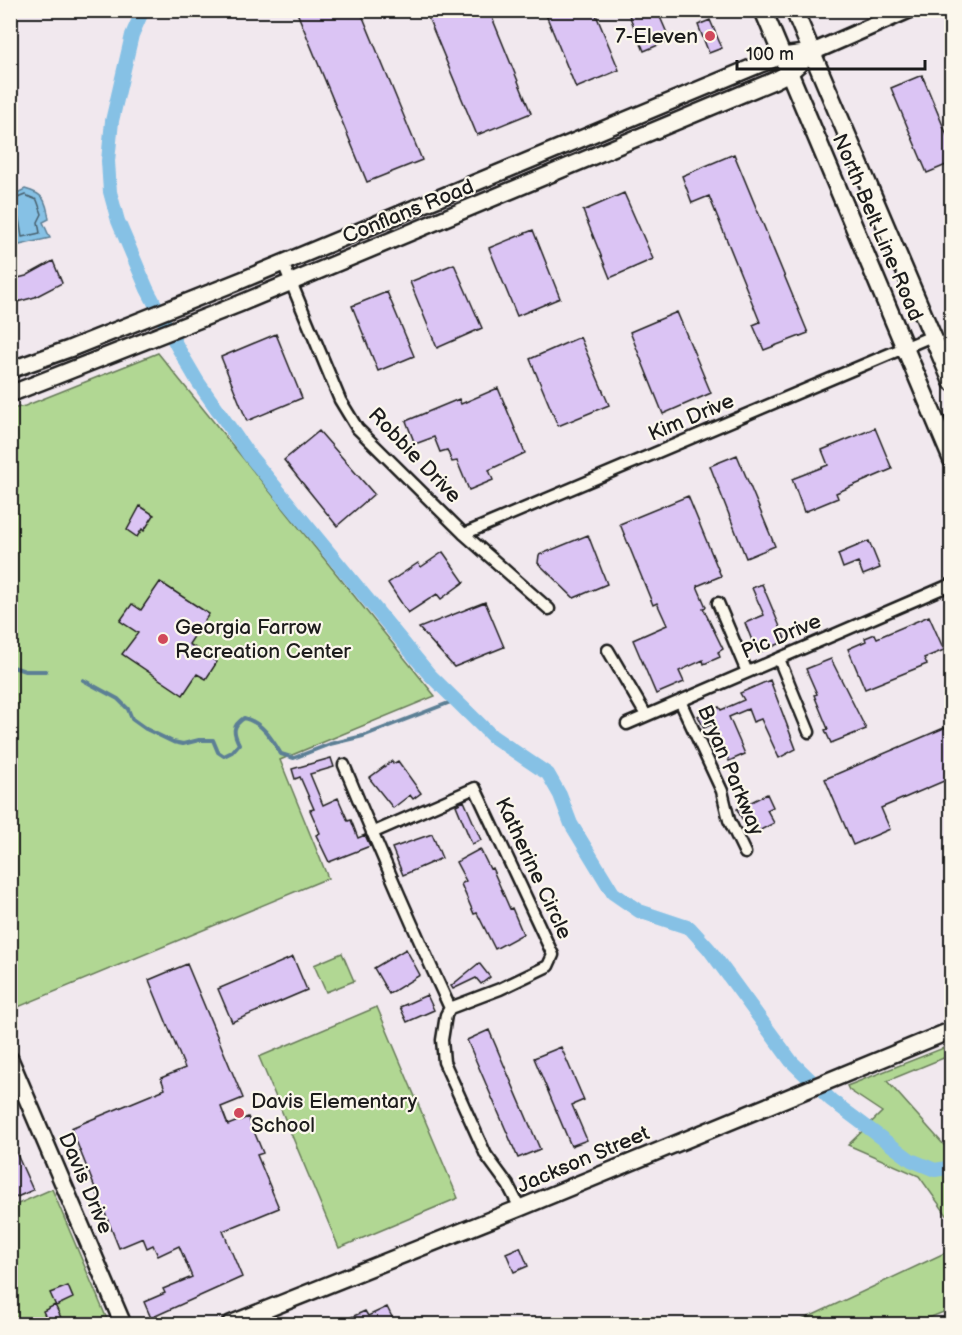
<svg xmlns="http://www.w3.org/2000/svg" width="962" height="1335" viewBox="0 0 962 1335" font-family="'Balsamiq Sans',sans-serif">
<rect width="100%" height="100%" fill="#f1e8ee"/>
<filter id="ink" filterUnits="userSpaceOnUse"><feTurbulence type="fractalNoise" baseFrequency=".0167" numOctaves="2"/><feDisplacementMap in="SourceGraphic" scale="12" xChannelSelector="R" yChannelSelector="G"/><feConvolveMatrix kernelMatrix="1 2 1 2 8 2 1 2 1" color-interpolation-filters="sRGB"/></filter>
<g filter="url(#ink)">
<path fill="#b1d793" stroke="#667a58" stroke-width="1.5" d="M158,353L435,696L280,760L328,878L11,1010V409L25,406Z
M342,953L354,981L326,992L314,965Z
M377,1007L458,1198L339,1248L259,1057Z
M951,1045V1055L887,1081L944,1145H951V1221L919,1176L848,1145L882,1112L849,1090L847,1086Z
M52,1189L109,1324H11V1207Z
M951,1250V1309L914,1324H794Z"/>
<path fill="#86c1e5" stroke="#5c7f95" stroke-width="1.5" d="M25,189C44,194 46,200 49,219L43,222L50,238L15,246L13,221L11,220V196Z"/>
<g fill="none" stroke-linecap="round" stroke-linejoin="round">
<path stroke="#465e6c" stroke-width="1.5" d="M10,201L25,195L37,200L42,214L38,222L40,233L22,237L19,219L10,215"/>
<path stroke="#5c7f95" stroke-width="4" d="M10,666L25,671H46
M83,680L118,699L128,709L132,719L146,729L173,742L183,744L199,740H213L218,752L224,756L232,752L239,744C233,732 232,726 244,718C263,723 272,739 281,754L294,758L330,744L363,736L456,700"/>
<path stroke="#86c1e5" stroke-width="14" d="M143,10L132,35L112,121L108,161L110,192L118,221L147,289L178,348L198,382L249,455L429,674L492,736L548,774L560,795L571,824L613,893L639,911L690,928L709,949L791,1061L831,1100L911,1160L935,1170L952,1167"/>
</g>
<path fill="#dbc4f4" stroke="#1c1c1c" stroke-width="1.5" d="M296,10H360L422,160L367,182Z
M425,10H489L531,113L477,135Z
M544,10H594L619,70L576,88Z
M627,10H657L670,40L644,51Z
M710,20L722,48L709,53L698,25Z
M922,75L951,145V163L927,173L891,88Z
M734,154L808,333L764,350L753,325L760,322L709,196L692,203L682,176Z
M624,193L653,259L610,278L583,211Z
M533,230L560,298L517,316L489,248Z
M53,261L62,283L35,297L10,304V280L26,276Z
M454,264L482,328L437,348L410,282Z
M387,292L414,356L378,371L352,306Z
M677,312L711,393L663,414L630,332Z
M276,334L302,398L247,421L221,357Z
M580,337L609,405L558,426L530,359Z
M498,388L525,453L489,470L493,480L469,490L457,461L452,462L447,450L440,452L434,437L415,444L406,421L459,399L461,404Z
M875,428L892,469L836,493L838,498L804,512L792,479L828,465L822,450Z
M319,431L374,494L337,526L284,460Z
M737,455L775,546L746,558L710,466Z
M688,496L721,576L697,586L706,607L703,608L723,649L718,652L720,657L704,664L703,660L679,671L684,682L656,694L633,640L667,625L657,603L653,605L620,524Z
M140,506L154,515L144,531L142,529L137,537L127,530Z
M588,535L607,584L574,598L538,563L539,555Z
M869,541L880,568L863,575L858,562L843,568L838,554Z
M443,552L464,582L441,599L437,594L408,613L388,583L418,563L421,567Z
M160,582L209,614L189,644L217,662L206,679L197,674L183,695L122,654L138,633L120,621L132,604L141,610Z
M762,584L786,641L757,653L745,623L764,615L752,588Z
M485,602L504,647L454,667L419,628Z
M929,616L944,650L924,658L927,664L865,689L848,649L866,641L865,638L875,634L877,638Z
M831,659L866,729L831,743L825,730L828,729L814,695L817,694L806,669Z
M770,680L796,749L779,758L761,719L753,722L748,709L729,717L745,754L729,761L713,724L704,728L698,716L719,707L721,710L744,700L740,693Z
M951,725V778L881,808L890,829L853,845L825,779Z
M331,758L334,767L310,774L323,805L338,798L348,821L351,820L358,838L365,835L370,846L329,862L316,835L320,833L310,810L314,809L300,777L295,779L292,769Z
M392,761L393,764L398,761L421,793L413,799L410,795L393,808L369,778Z
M767,794L773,807L767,810L774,823L753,834L745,818L742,819L737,809Z
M464,801L481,840L472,844L456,805Z
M432,834L442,858L403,875L392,848Z
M480,849L490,869L492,868L510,909L512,908L523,934L495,949L477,913L474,914L461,884L466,881L456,862Z
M406,949L420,975L389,994L374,968Z
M293,957L307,990L232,1022L218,989Z
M479,963L490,977L481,984L476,978L453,989L451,986Z
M187,964L243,1098L221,1107L228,1125L248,1117L263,1153L257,1155L279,1208L223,1231L242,1277L151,1318L144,1302L165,1293L163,1289L192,1277L179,1246L158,1256L153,1245L147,1248L143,1238L119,1248L71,1128L165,1089L161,1078L185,1068L149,980Z
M427,995L434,1010L407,1022L400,1007Z
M489,1030L540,1149L518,1158L467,1040Z
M561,1047L584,1100L572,1105L587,1140L571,1146L534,1058Z
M10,1139L33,1190L10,1200Z
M520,1247L528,1266L514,1272L506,1253Z
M68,1286L73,1298L56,1306L50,1293Z
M55,1305L64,1324H49L43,1311Z
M387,1307L394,1321L385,1324H336L365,1311L368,1316Z"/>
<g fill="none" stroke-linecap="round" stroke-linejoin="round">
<g stroke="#1c1c1c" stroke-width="15">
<path id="street" d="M283,263L340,400L357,428L464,534L549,609
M464,534L932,336
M718,603L747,672
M608,650L646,715
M779,659L809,732
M680,701L722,791L729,820L745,853
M627,724L952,584
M344,765C378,847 413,928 450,1008L500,989L548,966L553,955L475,788L372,833
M450,1008L446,1015L442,1040L444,1062L486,1155L508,1185L520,1208"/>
</g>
<g stroke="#1c1c1c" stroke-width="20">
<path id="secondary" d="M10,370L69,349L242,280L758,65L782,56L813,52L909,10
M10,394L239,304L773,81L789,73L813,52
M10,1059L123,1324
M230,1324L520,1208L952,1030"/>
</g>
<g stroke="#1c1c1c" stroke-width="21">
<path id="primary" d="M763,10L952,460
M794,10L952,382"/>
</g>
<use href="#street" stroke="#fbf7ec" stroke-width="10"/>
<use href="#secondary" stroke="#fbf7ec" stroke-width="15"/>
<use href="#primary" stroke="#fbf7ec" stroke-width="16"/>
<path stroke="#1c1c1c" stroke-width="4" stroke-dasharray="9 4.5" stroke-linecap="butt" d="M936,1324L952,1318"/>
</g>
</g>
<g fill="#d1495b" stroke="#fbf7ec" stroke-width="2">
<circle cx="710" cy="36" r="6"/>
<circle cx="163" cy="639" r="6"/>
<circle cx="239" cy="1113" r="6"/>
</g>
<g text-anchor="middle" stroke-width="4.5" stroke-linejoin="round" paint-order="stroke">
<g font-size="21" fill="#1c1c1c" stroke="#fbf7ec" text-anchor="start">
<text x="698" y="43" text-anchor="end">7-Eleven</text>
<text x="175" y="634">Georgia Farrow<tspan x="175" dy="24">Recreation Center</tspan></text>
<text x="251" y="1108">Davis Elementary<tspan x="251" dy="24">School</tspan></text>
</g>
<g font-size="21" fill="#1c1c1c" stroke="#fbf7ec">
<text transform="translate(408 211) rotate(-22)" y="7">Conflans Road</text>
<text transform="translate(878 227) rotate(67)" y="7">North Belt Line Road</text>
<text transform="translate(691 417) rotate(-23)" y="7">Kim Drive</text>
<text transform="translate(415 455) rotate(46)" y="7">Robbie Drive</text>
<text transform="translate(781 636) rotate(-23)" y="7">Pic Drive</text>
<text transform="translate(731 770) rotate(67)" y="7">Bryan Parkway</text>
<text transform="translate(534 868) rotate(65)" y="7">Katherine Circle</text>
<text transform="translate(583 1159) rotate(-23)" y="7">Jackson Street</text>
<text transform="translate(86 1183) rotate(67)" y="7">Davis Drive</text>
</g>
</g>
<rect width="962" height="1335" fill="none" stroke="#fbf7ec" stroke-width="36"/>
<rect x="18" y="18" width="926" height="1299" fill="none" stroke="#1c1c1c" stroke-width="2" filter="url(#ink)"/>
<path d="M737 60v9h188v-9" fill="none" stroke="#1c1c1c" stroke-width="3"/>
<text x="746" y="60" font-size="18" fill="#1c1c1c" stroke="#fbf7ec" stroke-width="4.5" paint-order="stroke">100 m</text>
</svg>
